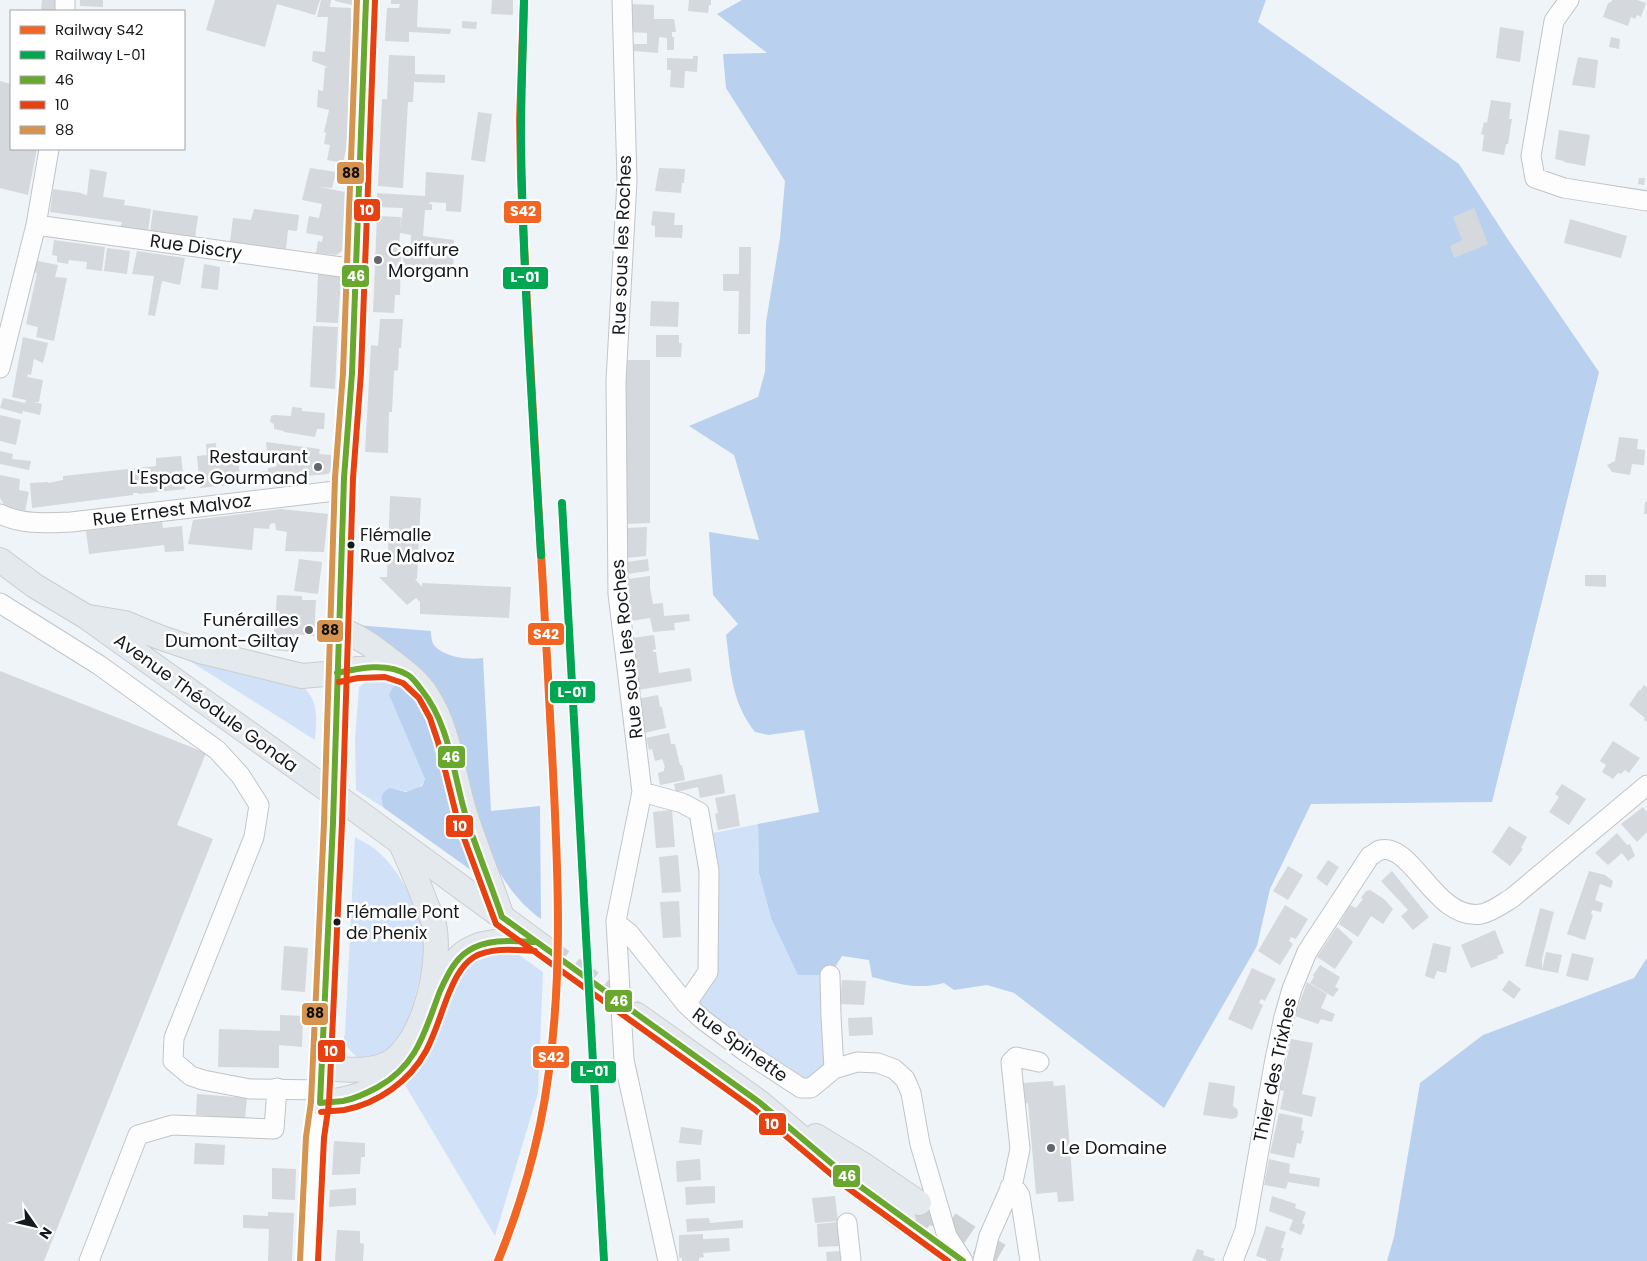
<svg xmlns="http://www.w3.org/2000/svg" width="1647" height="1261" viewBox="0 0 1647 1261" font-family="Poppins,sans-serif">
<rect width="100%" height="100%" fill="#eff4f9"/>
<path fill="#d1e2f8" d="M172,650L304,688C320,703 316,721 315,740Z
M373,680L395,684L392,688L389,695L425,778C419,793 409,793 396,789L381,800L384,808L356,790L355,740L359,687L365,682Z
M758,824L759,873L771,918L830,975L834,1069L811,1088L686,1004L708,972L703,835Z
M355,837C361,841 369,844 375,849C402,871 428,921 424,956C423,970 418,984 415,997C412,1009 410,1023 406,1034C400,1048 373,1065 359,1058C352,1054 348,1047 343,1041L345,1033Z
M515,952L543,972L538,1093L495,1236L405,1085L424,1059L451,981L481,954Z"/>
<path fill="#b9d1ef" d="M742,0H1266L1258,22L1459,164L1509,241L1599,372L1492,802L1311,804L1270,889L1257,946L1164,1108L1014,993L987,985L954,990L944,983C916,990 899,984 872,977L869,960L842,956L830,975H798L771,918L759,873L758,824L819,812L804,730L768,735L755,732C731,701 731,672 726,635L738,624L713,595L709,532L759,540L734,455L689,426L758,397L765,372L766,322L780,238L785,181L726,88L723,54L767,53L717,14Z
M356,625L431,631C431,638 432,645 438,649C450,658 470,660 483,658L491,811L540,806L541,919C515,900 499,875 486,846L441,702Z
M395,684C407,686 413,696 421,705L475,873L384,808C380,799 380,793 390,788L406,792L422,786L425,779L389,695L392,688Z
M1647,958V1261H1387L1394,1237L1420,1083L1483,1035L1634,978Z"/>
<path fill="#d5d8dc" d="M42,0H56L55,11H41Z
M80,0H103V7L80,6Z
M215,0H320L315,15L277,4L265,47L206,30Z
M321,0H331L330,7L351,8V18H352L349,114L346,149L343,163L327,160L330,145L324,144L326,133L324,132L329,110L317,107L318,90L323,91L325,67L330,68L312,61L313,51L325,52L328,17H317Z
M335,0H352V5L335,1Z
M391,0H418L417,27L451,29L450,34L409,32V42L385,41L387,8H399L400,4H391Z
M492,0H513V15L491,14Z
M689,0H711V5H709L708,13L688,11Z
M1612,0H1637L1646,3L1641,17L1637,15L1635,19L1631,17L1628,26L1603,17L1608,3L1611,2Z
M630,4L654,5V19H674L676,32H672V37H674V50H667V38L659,37L658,53L634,51V44H647V33L628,32Z
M462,21L477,22L476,29L462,28Z
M1500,27L1524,31L1520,62L1496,58Z
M1611,37L1620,39L1619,49L1609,47Z
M389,55L415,56V74L445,75V83L414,82L413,102H408L403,188L378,186L382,99H387Z
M693,56H698L697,72L685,71L684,88L670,87L671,70H667V58L693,59Z
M1578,57L1598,60L1595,88L1572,85Z
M0,81L11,84V149H37L28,195L0,188Z
M1491,100L1511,103L1509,119H1512L1508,144H1506L1504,155L1482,151L1484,135L1481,134L1484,122L1487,123Z
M478,112L492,114L485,162L471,160Z
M1559,130L1590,135L1585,166L1564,162V161L1555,159Z
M310,168L336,172L332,188L319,187L345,192L342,251L336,255L316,253L318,241L322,242L323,236L306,233L309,216L319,218L322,204L302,200Z
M659,168L685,169L684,183H682L681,193L655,191Z
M90,169L107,172L103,197L125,200L124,205L151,209L148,232L120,228L122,222L50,212L53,189L82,193V194L87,195Z
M426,172L464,175L461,212L446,211V203L431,202L428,204H432V210H425L423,236L454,240L453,278L402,276L403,256H415H410L411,235L400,233L399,246L410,247L409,256L401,255L400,295H395L394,313L373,312L377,216L401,217L400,229L403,208L377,207V193L425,196Z
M1639,178H1645L1644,185L1638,184Z
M1474,208L1488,244L1454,258L1450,246L1462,240L1453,217Z
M254,209L299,215L297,231L288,230L286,249L230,242L233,218L251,220Z
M153,210L198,216L195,238L150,232Z
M653,211L675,213L674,225H683L682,238L655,237V226L651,225Z
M1570,219L1627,236L1621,258L1564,243Z
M54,240L105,247L102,271L86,269L87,262L69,260L68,264L57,262V256L52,255Z
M739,247H751L750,334H738L739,291H723V274H739Z
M107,248L130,251L127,274L104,271Z
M137,251L185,258L180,285L162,281L155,316L148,315L154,276L132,274Z
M33,260L58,265L55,277L67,278L54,341L36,337L38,327L26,324L37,273L31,271Z
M204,264L220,267L218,290L201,288Z
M318,274L341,277L338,323L316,322Z
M651,301L679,302L678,327L650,326Z
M380,319H403L401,348H399L398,370L394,371L392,412H389L388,453L365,452L371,345L378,346Z
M313,326L338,327L335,389L310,387Z
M656,335H679V343H682L681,357H656Z
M23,337L48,343L43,363L34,359L31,375L28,374L27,377L43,380L39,402H34L42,404L40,415L23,411L22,414L0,408L3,398L25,403L26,400L12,397Z
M626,360H650V523L626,524Z
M292,407L302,408V411L325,413L324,429H317L315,437L284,432V431L274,429V424L270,422L271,416L274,415L291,416Z
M0,415L21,420L16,445L0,441Z
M1619,437L1638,439L1637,449L1645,450L1644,465L1632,464L1630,475L1612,472L1607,465L1615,461Z
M266,442L320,449L319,454L331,455V471L328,474L260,480L259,472L268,471V468L275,467L277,465V463H268Z
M216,443L217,462L238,460L241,484L200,488L197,456L207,455L206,444Z
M0,451L13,454L12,459L31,461L29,470L0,464Z
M181,456L185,489L139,494L138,493H133V495L32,508L30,483L48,482V483L63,480V476L156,466V458Z
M0,475L20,479L19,490L29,492L25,511L5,506L0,498Z
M390,496L421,498L417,579H415L422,587V583L511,587L509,618L420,614V602L416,598L407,605L379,577H387Z
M1645,502H1647V514H1644Z
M281,509L328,514L324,552L285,551L287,532L276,530L275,523L270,524L269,529L254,528L252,550L188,544L193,520Z
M162,522L163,528L182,526L184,551L165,552L164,545L89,554L86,531Z
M647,527L646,556L626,558V528Z
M299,559L322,562L318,594L294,591Z
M648,559L649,571L627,574V562Z
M1585,575H1606V587L1585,586Z
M650,576V588L653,604L663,603L664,616L689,614L690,621L674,623L675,630L653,632L650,618L631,621L627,579Z
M277,595L302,596V600H316L314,636L294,634V636H296L294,652L270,650L271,633H274Z
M654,635L656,649L653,650V652H656L659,673L690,668L692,681L638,690L632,638Z
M0,671L206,753L177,825L213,839L44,1261H0Z
M1644,685L1647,687V722L1644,720L1645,718L1629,705L1639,690L1640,691Z
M658,695L660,707H662L666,728L644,733L637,699Z
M669,733L671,744H675L680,765H682L685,780L660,785L658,773L664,771V768L665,767L662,759L655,761L652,749L649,750L646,738Z
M1613,741L1640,758L1629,773L1625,770L1621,774L1618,773L1613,779L1602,772L1606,765L1600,761Z
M722,774L725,793L700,798L698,787L676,792L674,784Z
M1562,784L1586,799L1569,825L1549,812L1559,797L1555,794Z
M735,794L740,826L718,830L715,814L718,813L715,798Z
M1643,807L1647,812V832L1637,842L1621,824Z
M672,810L675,847L656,848L653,812Z
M1509,826L1527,837L1521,848L1523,849L1510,866L1492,852Z
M1617,833L1627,845L1630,844L1635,856L1628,861L1622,853L1608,865L1595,853Z
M678,855L681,892L662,893L659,857Z
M1328,860L1339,867L1327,886L1316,878Z
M1288,866L1303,875L1288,900L1273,891Z
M1392,871L1429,917L1413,930L1401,916L1408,910L1381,881Z
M1589,871L1605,875L1613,881L1611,888L1600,884L1595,900L1603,903L1601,912L1592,910L1591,914L1593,915L1585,940L1567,934Z
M1370,890L1384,899L1393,909L1383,924L1371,916L1358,937L1339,924L1350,905L1356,908L1363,899L1361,898L1366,891Z
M679,901L681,937L663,938L660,902Z
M1285,905L1308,919L1296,939L1291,937L1289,941L1293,944L1280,965L1258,951Z
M1540,908L1554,912L1542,959V970L1546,952L1562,955L1558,973L1542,970L1525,966Z
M1337,927L1353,942L1335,969L1317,957Z
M1495,930L1504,953L1497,956L1498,958L1471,968L1461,945Z
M1433,943L1451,947L1446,973L1437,971L1434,979L1425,976Z
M284,946L308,948L305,992L281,990Z
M1572,953L1594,958L1588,981L1566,976Z
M1320,965L1340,977L1335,987L1339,989L1333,997L1310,983L1314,977L1313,975Z
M1252,968L1276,979L1265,1001L1261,999L1259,1003L1263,1005L1252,1030L1228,1019Z
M842,980L866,981L864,1005L840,1004Z
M1509,980L1521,989L1514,999L1502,990Z
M1307,982L1327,994L1321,1008L1335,1014L1332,1022L1321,1019L1318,1024L1295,1016Z
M280,1015L303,1016L302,1047L279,1045V1068L218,1067L219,1029L280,1031Z
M872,1017L873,1035L849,1036L848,1018Z
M1291,1039L1313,1043L1302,1094L1316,1097L1312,1117L1280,1109L1284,1091L1280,1090Z
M1053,1081L1054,1086L1065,1085L1074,1201L1058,1202L1057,1192L1036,1194L1028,1103L1025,1104L1023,1083Z
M1209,1082L1235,1086L1233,1106L1237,1109L1238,1113L1237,1117L1233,1119L1203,1115Z
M197,1094L247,1098L245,1119L196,1115Z
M1279,1113L1303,1118L1301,1130L1304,1131L1301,1144L1297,1143L1294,1158L1270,1153Z
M681,1127L703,1130L701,1145L679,1143Z
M334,1141L365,1143V1157H361L360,1174L332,1175Z
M195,1143L225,1145L224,1165L194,1164Z
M700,1159L701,1180L677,1182L676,1161Z
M1269,1159L1290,1164L1289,1173L1320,1178L1319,1187L1288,1182L1286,1189L1264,1185Z
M272,1168L296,1169L295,1200L272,1199Z
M715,1186V1203L686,1205L685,1187Z
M356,1188V1205L329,1207L330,1190Z
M835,1196L838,1221L815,1223L812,1198Z
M1272,1196L1296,1204L1295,1208L1306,1212L1302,1223L1305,1225L1301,1235L1289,1230L1293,1220L1269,1211Z
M268,1212L294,1213L292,1261H268L269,1229L243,1228V1215L268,1216Z
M709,1218L710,1223L743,1220V1228L687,1232L686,1219Z
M838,1222L840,1246L818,1247L817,1224Z
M1266,1226L1286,1232L1281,1248H1284L1280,1261H1266V1259L1256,1256Z
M337,1230L360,1231V1243L364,1244L363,1261H335Z
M703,1234V1239L729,1238L730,1251L703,1253L704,1257L699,1258V1261H682V1258H679V1235Z
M1197,1249L1204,1251L1203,1255L1215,1259L1214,1261H1192Z
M840,1251L842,1261H827L826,1252Z"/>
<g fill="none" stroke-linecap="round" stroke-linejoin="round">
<path stroke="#cfd3d8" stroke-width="24" stroke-dasharray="24 12" stroke-linecap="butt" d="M543,947L637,1015
M919,1203L975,1241L1010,1261
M904,1220L963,1261"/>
<g stroke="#c1c4c8" stroke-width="21">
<path id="minor" d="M622,0L627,181L616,381L618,594L642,792L616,921L624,1060L668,1261
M1569,0L1554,21L1531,156L1535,178L1564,188L1647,201
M65,11V0
M36,225L356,269
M0,368L36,225L49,149
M0,514C23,525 46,523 71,522L344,490
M0,603L99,665L217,750L240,775L259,805L254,837L174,1038L173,1061L191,1076L203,1080L250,1089L320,1090
M334,774L344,478L352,373L366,0
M642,792L682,803L699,812L709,871L708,972L686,1004
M616,923L629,933L686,1004L702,1019L746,1052L801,1088H811L834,1069L857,1062L878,1063L894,1069L905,1079L911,1093L920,1144L947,1236L963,1261
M830,975L831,1016L834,1069
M1010,1187L1017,1191L1020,1196L1030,1261
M847,1223L851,1261
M89,1261L138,1135L172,1125L274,1129L277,1088
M309,1261L315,1137L320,1103L333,823
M983,1261L989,1236L1013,1182L1020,1149L1011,1062L1016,1057L1039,1062
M1233,1261L1245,1230L1275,1059L1284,1017L1292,989L1307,952L1370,856C1373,855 1377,851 1380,850C1413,842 1435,921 1481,914C1492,912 1502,904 1512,898L1647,785"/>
</g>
<g stroke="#cbcdcf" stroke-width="26">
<path id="major" d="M0,560L35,586L85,616L360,813L543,947
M89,617L125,623L159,637L200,651L302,676L337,673L357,669L386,668L405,674
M339,629C359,636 374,647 390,660C403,670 418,681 426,694C451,731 453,779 467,820C478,853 491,884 502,917
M438,997C444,984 449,967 460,956C480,938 511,941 535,942
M637,1015L759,1102L850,1179L904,1220
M321,1068C341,1069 365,1073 385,1065C424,1048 442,963 434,925C433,918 429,911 426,904C419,884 410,864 401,844
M320,1103C359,1099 383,1089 410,1059
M816,1136L862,1164L919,1203"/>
</g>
<use href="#minor" stroke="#fdfdfe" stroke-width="19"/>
<use href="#major" stroke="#e4e9ee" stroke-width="24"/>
<g stroke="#c1c4c8" stroke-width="21" stroke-linecap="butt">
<path id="minor-bridge" d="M333,823L334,774"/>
</g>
<use href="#minor-bridge" stroke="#fdfdfe" stroke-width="19"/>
<g stroke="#fff" stroke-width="10">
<path id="bus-1" d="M337,673C359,668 387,662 408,675C413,678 417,684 421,689C451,726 453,776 467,820C478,853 491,885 502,917
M502,917L759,1102L850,1179L963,1261
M320,1103L333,823L344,478L352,373L366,0
M320,1103C328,1102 335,1102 343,1101C355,1099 367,1093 378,1087C418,1065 425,1030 440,991C447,976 454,960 468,951C488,938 513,941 535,942"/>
</g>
<g stroke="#fff" stroke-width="10">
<path id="bus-2" d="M339,682L358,678L385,677L403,683L419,698L430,718L438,742L458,822L496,924L754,1109L845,1186L948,1261
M321,1112C329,1111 336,1111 344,1110C377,1104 410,1081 426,1051C435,1034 440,1016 447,998C453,983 460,966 474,957C492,947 515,950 535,951
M318,1261L324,1138L329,1103L342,823L353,478L361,373L375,0"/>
</g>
<g stroke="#fff" stroke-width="10">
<path id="bus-3" d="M300,1261L306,1137L311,1102L324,823L335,478L343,373L357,0"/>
</g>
<use href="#bus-1" stroke="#69a82f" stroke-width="6"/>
<use href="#bus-2" stroke="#e74011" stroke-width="6"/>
<use href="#bus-3" stroke="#d59550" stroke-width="6"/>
<g stroke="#fff" stroke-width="11">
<path id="rail-1" d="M498,1261C516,1217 530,1172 540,1125C570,978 555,825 548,676C539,510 528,344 521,178L520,120L524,0"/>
</g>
<g stroke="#fff" stroke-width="11">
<path id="rail-2" d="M524,0C523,47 521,93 521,140C523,278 533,416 541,555
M562,503L604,1261"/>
</g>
<use href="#rail-1" stroke="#f26522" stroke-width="8"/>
<use href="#rail-2" stroke="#00a651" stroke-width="8"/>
</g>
<g fill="#63666a" stroke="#fff" stroke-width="2">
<circle cx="378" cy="260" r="5"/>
<circle cx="318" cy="467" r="5"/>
<circle cx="309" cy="630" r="5"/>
<circle cx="1051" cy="1148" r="5"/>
</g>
<g fill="#171a1d" stroke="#fff" stroke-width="2">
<circle cx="351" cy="545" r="4.5"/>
<circle cx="337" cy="922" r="4.5"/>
</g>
<g text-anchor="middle" stroke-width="5" stroke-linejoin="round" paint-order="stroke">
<g font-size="17" fill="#171a1d" stroke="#fff" text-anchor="start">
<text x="360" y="541">Flémalle<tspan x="360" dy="21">Rue Malvoz</tspan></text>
<text x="346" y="918">Flémalle Pont<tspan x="346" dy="21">de Phenix</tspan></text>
</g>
<g font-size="18" fill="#171a1d" stroke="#fff">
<text transform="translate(622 245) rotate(-88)" y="6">Rue sous les Roches</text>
<text transform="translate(196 247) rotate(8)" y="6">Rue Discry</text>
<text transform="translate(172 510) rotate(-7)" y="6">Rue Ernest Malvoz</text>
<text transform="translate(627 649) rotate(-96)" y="6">Rue sous les Roches</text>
<text transform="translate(206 703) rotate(36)" y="6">Avenue Théodule Gonda</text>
<text transform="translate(740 1045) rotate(36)" y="6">Rue Spinette</text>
<text transform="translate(1275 1070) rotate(-78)" y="6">Thier des Trixhes</text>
</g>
<g font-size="18" fill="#171a1d" stroke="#fff" text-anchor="start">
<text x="388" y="256">Coiffure<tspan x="388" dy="21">Morgann</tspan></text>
<text x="308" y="463" text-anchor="end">Restaurant<tspan x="308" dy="21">L'Espace Gourmand</tspan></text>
<text x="299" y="626" text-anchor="end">Funérailles<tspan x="299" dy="21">Dumont-Giltay</tspan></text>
<text x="1061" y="1154">Le Domaine</text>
</g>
</g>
<g stroke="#fff" stroke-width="2">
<rect x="336" y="161" width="29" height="24" rx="5" fill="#d59550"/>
<rect x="353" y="198" width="28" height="24" rx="5" fill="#e74011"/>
<rect x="503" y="200" width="39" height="24" rx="5" fill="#f26522"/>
<rect x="341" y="264" width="29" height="24" rx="5" fill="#69a82f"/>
<rect x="502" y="266" width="47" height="24" rx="5" fill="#00a651"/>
<rect x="316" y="619" width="28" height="24" rx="5" fill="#d59550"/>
<rect x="527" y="622" width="38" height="24" rx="5" fill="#f26522"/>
<rect x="549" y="680" width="47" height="24" rx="5" fill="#00a651"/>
<rect x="437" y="745" width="29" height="24" rx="5" fill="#69a82f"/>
<rect x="445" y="814" width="29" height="24" rx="5" fill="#e74011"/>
<rect x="604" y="989" width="29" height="24" rx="5" fill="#69a82f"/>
<rect x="301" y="1002" width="28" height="24" rx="5" fill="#d59550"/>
<rect x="317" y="1039" width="29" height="24" rx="5" fill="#e74011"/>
<rect x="532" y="1045" width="38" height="24" rx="5" fill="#f26522"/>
<rect x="570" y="1060" width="47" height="24" rx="5" fill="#00a651"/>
<rect x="758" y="1112" width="29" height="24" rx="5" fill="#e74011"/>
<rect x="832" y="1164" width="29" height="24" rx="5" fill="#69a82f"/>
</g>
<g font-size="14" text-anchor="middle" font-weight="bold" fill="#fff">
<text x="367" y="215">10</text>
<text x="523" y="216">S42</text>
<text x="356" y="281">46</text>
<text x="525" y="282">L-01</text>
<text x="546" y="639">S42</text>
<text x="572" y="697">L-01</text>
<text x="451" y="762">46</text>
<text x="460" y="831">10</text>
<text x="619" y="1006">46</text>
<text x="331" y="1056">10</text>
<text x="551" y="1062">S42</text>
<text x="594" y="1076">L-01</text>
<text x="772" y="1129">10</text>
<text x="847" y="1181">46</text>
</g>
<g font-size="14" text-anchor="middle" font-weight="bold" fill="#111">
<text x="351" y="178">88</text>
<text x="330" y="635">88</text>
<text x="315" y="1018">88</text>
</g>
<rect x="10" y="10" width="175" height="140" fill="#ffffff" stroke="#a2a3a5"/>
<rect x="20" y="26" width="25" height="8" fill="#f26522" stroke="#a2a3a5"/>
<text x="55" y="35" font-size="15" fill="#171a1d">Railway S42</text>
<rect x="20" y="51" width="25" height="8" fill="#00a651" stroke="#a2a3a5"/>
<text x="55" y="60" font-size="15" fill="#171a1d">Railway L-01</text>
<rect x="20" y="76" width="25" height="8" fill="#69a82f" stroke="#a2a3a5"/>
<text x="55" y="85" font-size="15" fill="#171a1d">46</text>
<rect x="20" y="101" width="25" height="8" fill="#e74011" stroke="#a2a3a5"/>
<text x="55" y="110" font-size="15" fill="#171a1d">10</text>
<rect x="20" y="126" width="25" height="8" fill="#d59550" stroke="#a2a3a5"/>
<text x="55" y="135" font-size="15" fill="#171a1d">88</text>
<g transform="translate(35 1226) rotate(124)" stroke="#ffffff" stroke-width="4" paint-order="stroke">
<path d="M0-4L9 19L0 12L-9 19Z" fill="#171a1d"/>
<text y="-8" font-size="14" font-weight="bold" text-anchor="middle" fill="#171a1d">N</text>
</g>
</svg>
